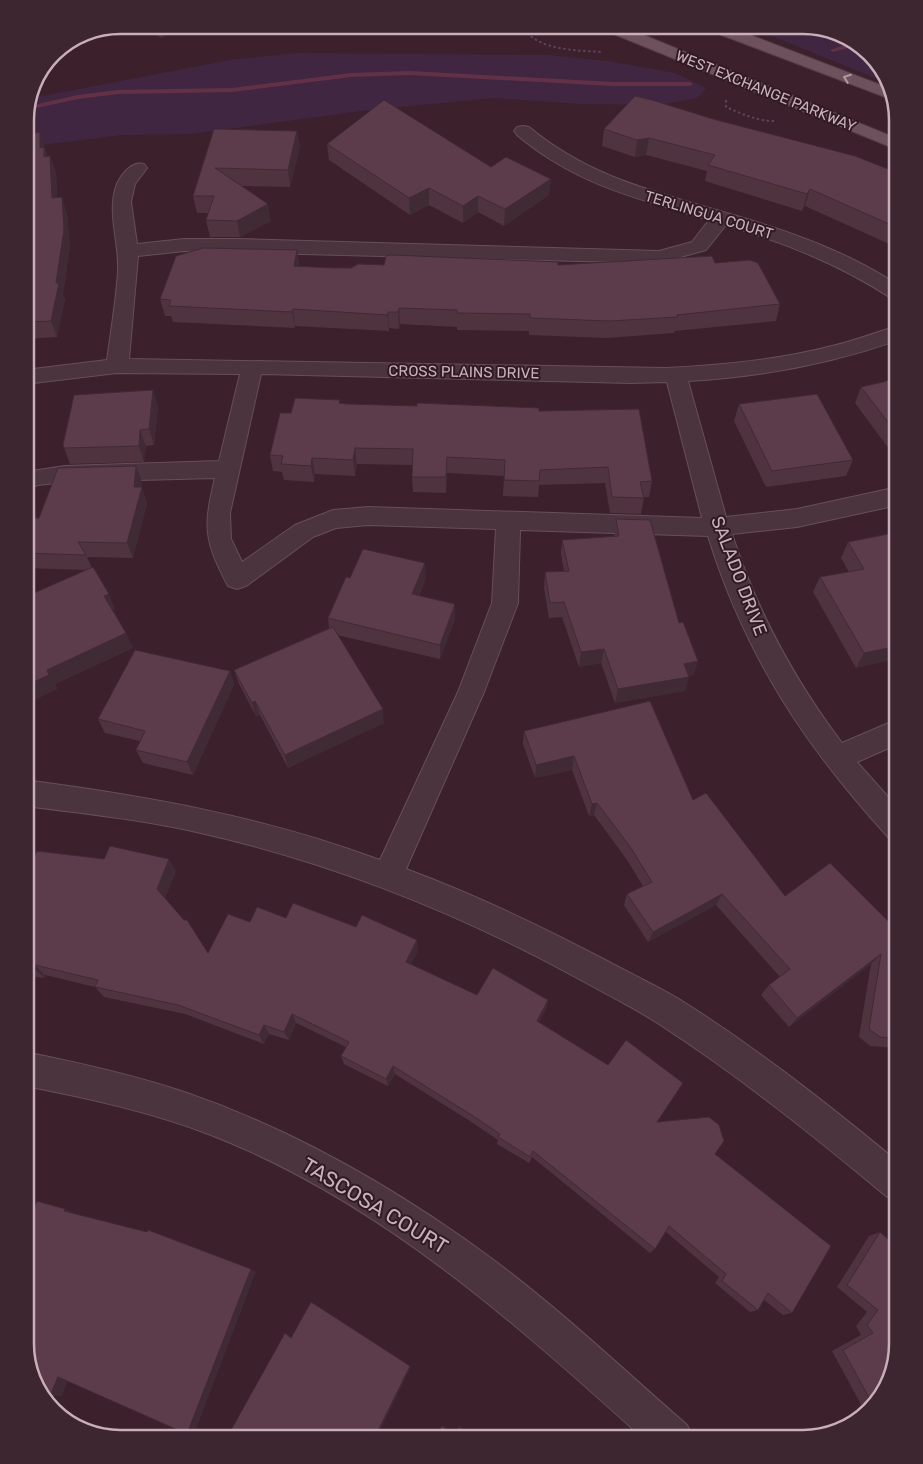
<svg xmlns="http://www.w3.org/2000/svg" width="923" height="1464" viewBox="0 0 923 1464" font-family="Rubik,sans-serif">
<rect width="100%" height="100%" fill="#3c202c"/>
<path fill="#402640" d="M745,25H810L856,41L888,77L890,84Z
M296,53L547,55L608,61L675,73L706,88L698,98L658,105L582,104L493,98L369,110L191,134L122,135L25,147V113L32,98L230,60Z"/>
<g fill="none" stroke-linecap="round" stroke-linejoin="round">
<path fill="#623146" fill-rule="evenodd" d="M856,41L859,45L833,52L830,50Z
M410,71L613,82H690L693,84L690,86H613L410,75L351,77L232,92L118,94L78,99L27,110L29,106L78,95L118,90L232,88L351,73Z"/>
<g stroke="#674f59" stroke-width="2">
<path id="minor" d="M523,126L529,127C590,178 657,192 730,214C789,231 846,251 898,285V300L891,298C839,264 785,243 726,225L706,250L659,263L184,251L138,256L129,359L666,368C722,365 778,360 832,346C855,341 876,332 898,326V340C830,364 760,377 688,381L726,517L797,509L898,487V505L797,527L732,534C757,611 793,678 842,743L898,719V744L857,762L898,808V841L888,837C804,745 745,655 708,536L520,530L518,603L484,692L406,869C476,895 543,927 609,962C633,975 659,987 682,1001C758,1049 829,1105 898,1162V1201L886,1196C813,1135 739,1076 659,1024C633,1007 606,994 579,979C457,912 328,861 192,831C137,819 81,813 25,806V780C147,796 265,817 380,860L458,692L492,603L496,529L368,525L336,528L313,537L246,586L237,589L228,586C204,540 203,527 215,478L65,482L38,485L25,489V472L65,466L219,461L240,374L117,373L25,384V370L107,360C111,331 116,301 118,272C120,244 106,211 117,184C122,173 132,161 144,164L147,168L135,184L131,202L137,244L184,239H237L659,251L692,242L709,220C638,199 575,184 517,135L514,131L517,127ZM261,374L631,383L667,382L702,518L368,507L333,510L295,525L242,562L231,539L230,513Z
M25,1052C80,1063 134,1075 187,1093C297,1131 402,1192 495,1261C563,1312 624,1370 687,1425L693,1439H644C513,1321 378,1200 211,1135C151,1112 88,1098 25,1086Z"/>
</g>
<g stroke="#553d47" stroke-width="2">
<path id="major" d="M597,25H619L898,139V150L599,28Z
M701,25H724L891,89L893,100L703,28Z"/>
</g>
<path stroke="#5c4259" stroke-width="2" stroke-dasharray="2.5 2.5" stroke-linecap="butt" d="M521,25C536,51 575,50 602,52
M726,100V107C742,114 757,121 774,121"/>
<use href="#minor" fill="#4c343e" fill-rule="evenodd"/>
<use href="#major" fill="#6d525d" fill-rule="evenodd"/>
</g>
<path fill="#4f3440" d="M136,25H187L162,38Z
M373,25H501V29L378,33V30H373Z
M713,119L898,173V248L805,206L802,211L705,181L707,171L646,155L635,157L602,146L604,129Z
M214,129L297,131L300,147L290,187L241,186L271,221L240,237H210L206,220L209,213H197L193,196Z
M40,132L47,156H50L56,173L57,198L67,214L70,246L63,294L65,299L57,337L25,339V134Z
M327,144L491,167L551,179L549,195L504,226L478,212L463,223L429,205L410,215L329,160Z
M715,263L780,304L776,321L675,331L674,333L607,338L529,335V331L457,330V327L400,324L399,329L389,328V331L295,326V328L173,322L171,316H165L160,299L300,267L351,268L384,265H558Z
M898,377V461L855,403L861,387L883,382Z
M153,390L158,407L154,445L146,446L144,462L70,464L63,445Z
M340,403L347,404L539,411L652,481L649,497H644L641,514L610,513L605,483L539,485L538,497L503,496L504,476L447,473L446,493L413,492L412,477V465L357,464L355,476L315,474L314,482L284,480L282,472L273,471L270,455L291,413Z
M739,404L853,460L846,476L766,487L734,421Z
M142,482L141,487L147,503L133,558L87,557L92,568L115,608L113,610L126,633L133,648L55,684L57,689L25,704L87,570L25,568V518H39Z
M616,519L679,623L698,661L693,675L689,676L685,691L615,703L601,663L579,667L562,617L549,618L544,588L545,572L564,571L561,555L562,540L614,536Z
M898,532V658L856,668L813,592L820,577L849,572L841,558L848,542Z
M350,578H426L419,596L455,619L440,659L337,635L384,723L288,768L260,715L256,716L239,684L234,670L329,628L328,618Z
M230,671L234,685L193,775L143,763L136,750L140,741L105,733L98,719Z
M524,731L693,800L785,896L898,931V937L895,940L898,942V1048L870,1046L859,1037L871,964L789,1027L761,995L769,985L780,977L716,905L648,942L624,905L627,894L643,886L627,860L594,815L589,816L572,770L535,778L523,744Z
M25,858L176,871L165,898L208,953L250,922L286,918L418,951L411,964L477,995L548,1000L546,1009L539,1022L657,1122L715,1154L792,1313L783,1315L764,1300L758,1310L750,1312L715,1283L719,1277L666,1232L655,1249L650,1253L532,1157L529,1163L497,1144L498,1140L470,1121L395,1074L388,1086L344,1064L341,1056L346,1047L296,1023L289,1040L269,1034L264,1044L185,1014L104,997L95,987L45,975L44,978L36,977L33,984L25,983Z
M898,1077V1090L892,1084Z
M880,1232L882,1397L865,1412L832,1351L861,1335L856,1326L867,1312L837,1287L869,1236Z"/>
<path fill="#402a34" d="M159,25H187L162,38Z
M297,131L300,147L290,187L288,170Z
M40,132L49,164L50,173L40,148Z
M649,138L646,155L635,157L637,140Z
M50,156L56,173L58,215L52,198Z
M551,179L549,195L504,226L505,209Z
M429,188V205L410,215L409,198Z
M810,189L805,206L802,211L807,194Z
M478,196V212L463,223V206Z
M62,197L67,214L70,246L63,294L65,299L57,337L51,321L56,283Z
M268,204L271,221L240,237L237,221Z
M297,250L300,267L294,266Z
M399,308L400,324L399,329L398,312Z
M293,309L295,326V328L292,312Z
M388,312L389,328V331L387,315Z
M153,390L158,407L154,445L149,429Z
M140,430L146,446L144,462L139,446Z
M355,448L357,464L355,476L353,460Z
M447,457V473L446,493V477Z
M312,458L315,474L314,482L311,466Z
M136,466L142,482L141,488L142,487L147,503L133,558L127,543Z
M425,563L426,578L413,609L412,594Z
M109,594L115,608L111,611L104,596Z
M455,604V619L440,659V645Z
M126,633L133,648L55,684L57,689L25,704V686L47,670Z
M898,646V658L856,668L864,653Z
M604,649L601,663L579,667L581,652Z
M698,661L693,675L679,678L684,664Z
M230,671L234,685L193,775L187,762Z
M689,677L685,691L615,703L618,689Z
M255,701L260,715L256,716L252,703Z
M383,709L384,723L288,768L285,755Z
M574,756L572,770L535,778L536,765Z
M597,803L594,815L589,816L592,804Z
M169,859L176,871L164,900L157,889Z
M722,894L716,905L648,942L653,932Z
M417,940L418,951L407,972L406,962Z
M881,954L871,964L789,1027L797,1018Z
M35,965L45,975L44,978L34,968Z
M26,967L36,977L33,984L25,977V970Z
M548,1000L546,1009L535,1029L537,1021Z
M292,1014L296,1023L289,1040L284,1032Z
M264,1025L269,1034L264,1044L259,1035Z
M393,1066L395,1074L388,1086L386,1079Z
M65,1209L75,1213V1216L64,1211Z
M251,1269L256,1272L195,1432L187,1434Z
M315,1304L411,1367L376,1439H374Z
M58,1377H69L62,1396H50Z
M443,1425L454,1435V1436L442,1426Z
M459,1425L475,1439H473L459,1427Z"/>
<path fill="#5c3c4a" stroke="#402a34" d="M635,96L652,100L713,119L855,156L898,173V228L810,189L807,194L708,165L715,155L649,138L637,140L604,129Z
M384,100L491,167L506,157L551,179L505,209L478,196L463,206L429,188L409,198L327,144Z
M214,129L297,131L288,170L215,168L268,204L237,221L206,220L214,196H193Z
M40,132V148L44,147V157L50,156L52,198L62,197L64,230L56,283H59L51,321L25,322V134Z
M203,248L297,250L294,266L333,268H351L358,264L384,265L386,256L391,255L558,262V265L712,256L715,263L750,260L758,263L780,304L677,315L678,317L610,321L530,318V314L457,313V310L399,308L398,312H388L387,315L293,309L292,312L169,306L171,300L160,299L176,256Z
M898,377V435L861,387L883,382Z
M153,390L149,429L140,430L139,446L64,448L63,445L74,395Z
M817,394L853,460L772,471L739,404Z
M295,398L340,400L339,403L347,404L417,406V403L539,408V411L639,409L652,481L640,482L644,498L612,497L608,467L540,470L539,481L504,480L505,460L447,457L446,477H412L413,449L355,448L353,460L312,458L311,466L281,464L283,456L270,455L280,413H291Z
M136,466L134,487H142L127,543L78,542L86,555L25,553V518H39L58,468Z
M616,519L650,520L679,623L683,622L698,661L684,664L689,677L618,689L604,649L581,652L564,602L550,603L545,572L569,571L562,540L619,536Z
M898,532V646L864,653L820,577L864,569L848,542Z
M363,549L425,563L412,594L455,604L440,645L328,618L346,577L350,578Z
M93,567L109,594L104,596L126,633L47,670L49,675L25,686V597Z
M333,627L383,709L285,755L255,701L252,703L234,670Z
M135,650L230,671L187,762L136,750L145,731L98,719Z
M650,701L693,800L706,793L785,896L830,863L898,931V936L894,939L898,942V1039L880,1037L869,1029L881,954L797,1018L769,985L790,969L722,894L653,932L627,894L652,882L631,848L597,803L592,804L574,756L536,765L524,731Z
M110,846L169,859L157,889L184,920H187L208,953L228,914L250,922L257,907L286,918L293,903L356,927L362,915L417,940L406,962L477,995L493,968L548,1000L537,1021L608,1065L626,1040L683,1083L657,1122L709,1117L719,1125L724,1141L715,1154L831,1246L792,1313L768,1293L758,1310L722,1281L726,1274L669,1226L655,1249L533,1151L530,1157L498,1137L500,1134L470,1114L393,1066L386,1079L341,1056L349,1042L292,1014L284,1032L264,1025L259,1035L178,1005L95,987L98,980L35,965L34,968L26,967L25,970V858L33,859L37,851L104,859Z
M37,1201L65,1209L64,1211L147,1232L148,1230L251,1269L187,1434L58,1377L50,1396L41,1393L35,1387L25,1345V1229Z
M880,1232L898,1248V1345L882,1397L873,1405L843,1350L873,1333L867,1325L878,1310L847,1285Z
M311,1302L410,1366L374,1439H226L285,1333L291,1338Z
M442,1426L454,1436L459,1427L473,1439H434Z"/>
<defs><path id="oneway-chevron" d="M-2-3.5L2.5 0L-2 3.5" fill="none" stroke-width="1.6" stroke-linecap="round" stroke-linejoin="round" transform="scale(1.25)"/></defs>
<use stroke="#b198a2" href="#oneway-chevron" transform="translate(847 78) rotate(-159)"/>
<g text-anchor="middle" stroke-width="4" stroke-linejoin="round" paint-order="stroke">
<g font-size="15" fill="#c8afb9" stroke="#311a23">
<text transform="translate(766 91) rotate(22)" y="5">WEST EXCHANGE PARKWAY</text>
<text transform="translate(709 215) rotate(17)" y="5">TERLINGUA COURT</text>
<text transform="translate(464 372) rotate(1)" y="5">CROSS PLAINS DRIVE</text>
</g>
<g font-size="18" fill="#c8afb9" stroke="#311a23">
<text transform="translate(739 576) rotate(69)" y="6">SALADO DRIVE</text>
</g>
<g font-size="21" fill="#c8afb9" stroke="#311a23">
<text transform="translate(375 1206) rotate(31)" y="7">TASCOSA COURT</text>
</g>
</g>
<path d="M0 0H923V1464H0ZM120 34H803A86 86 0 0 1 889 120V1344A86 86 0 0 1 803 1430H120A86 86 0 0 1 34 1344V120A86 86 0 0 1 120 34Z" fill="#3d262f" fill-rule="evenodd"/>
<path fill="none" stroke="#c8afb9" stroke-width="2.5" d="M120 34H803A86 86 0 0 1 889 120V1344A86 86 0 0 1 803 1430H120A86 86 0 0 1 34 1344V120A86 86 0 0 1 120 34Z"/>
</svg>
